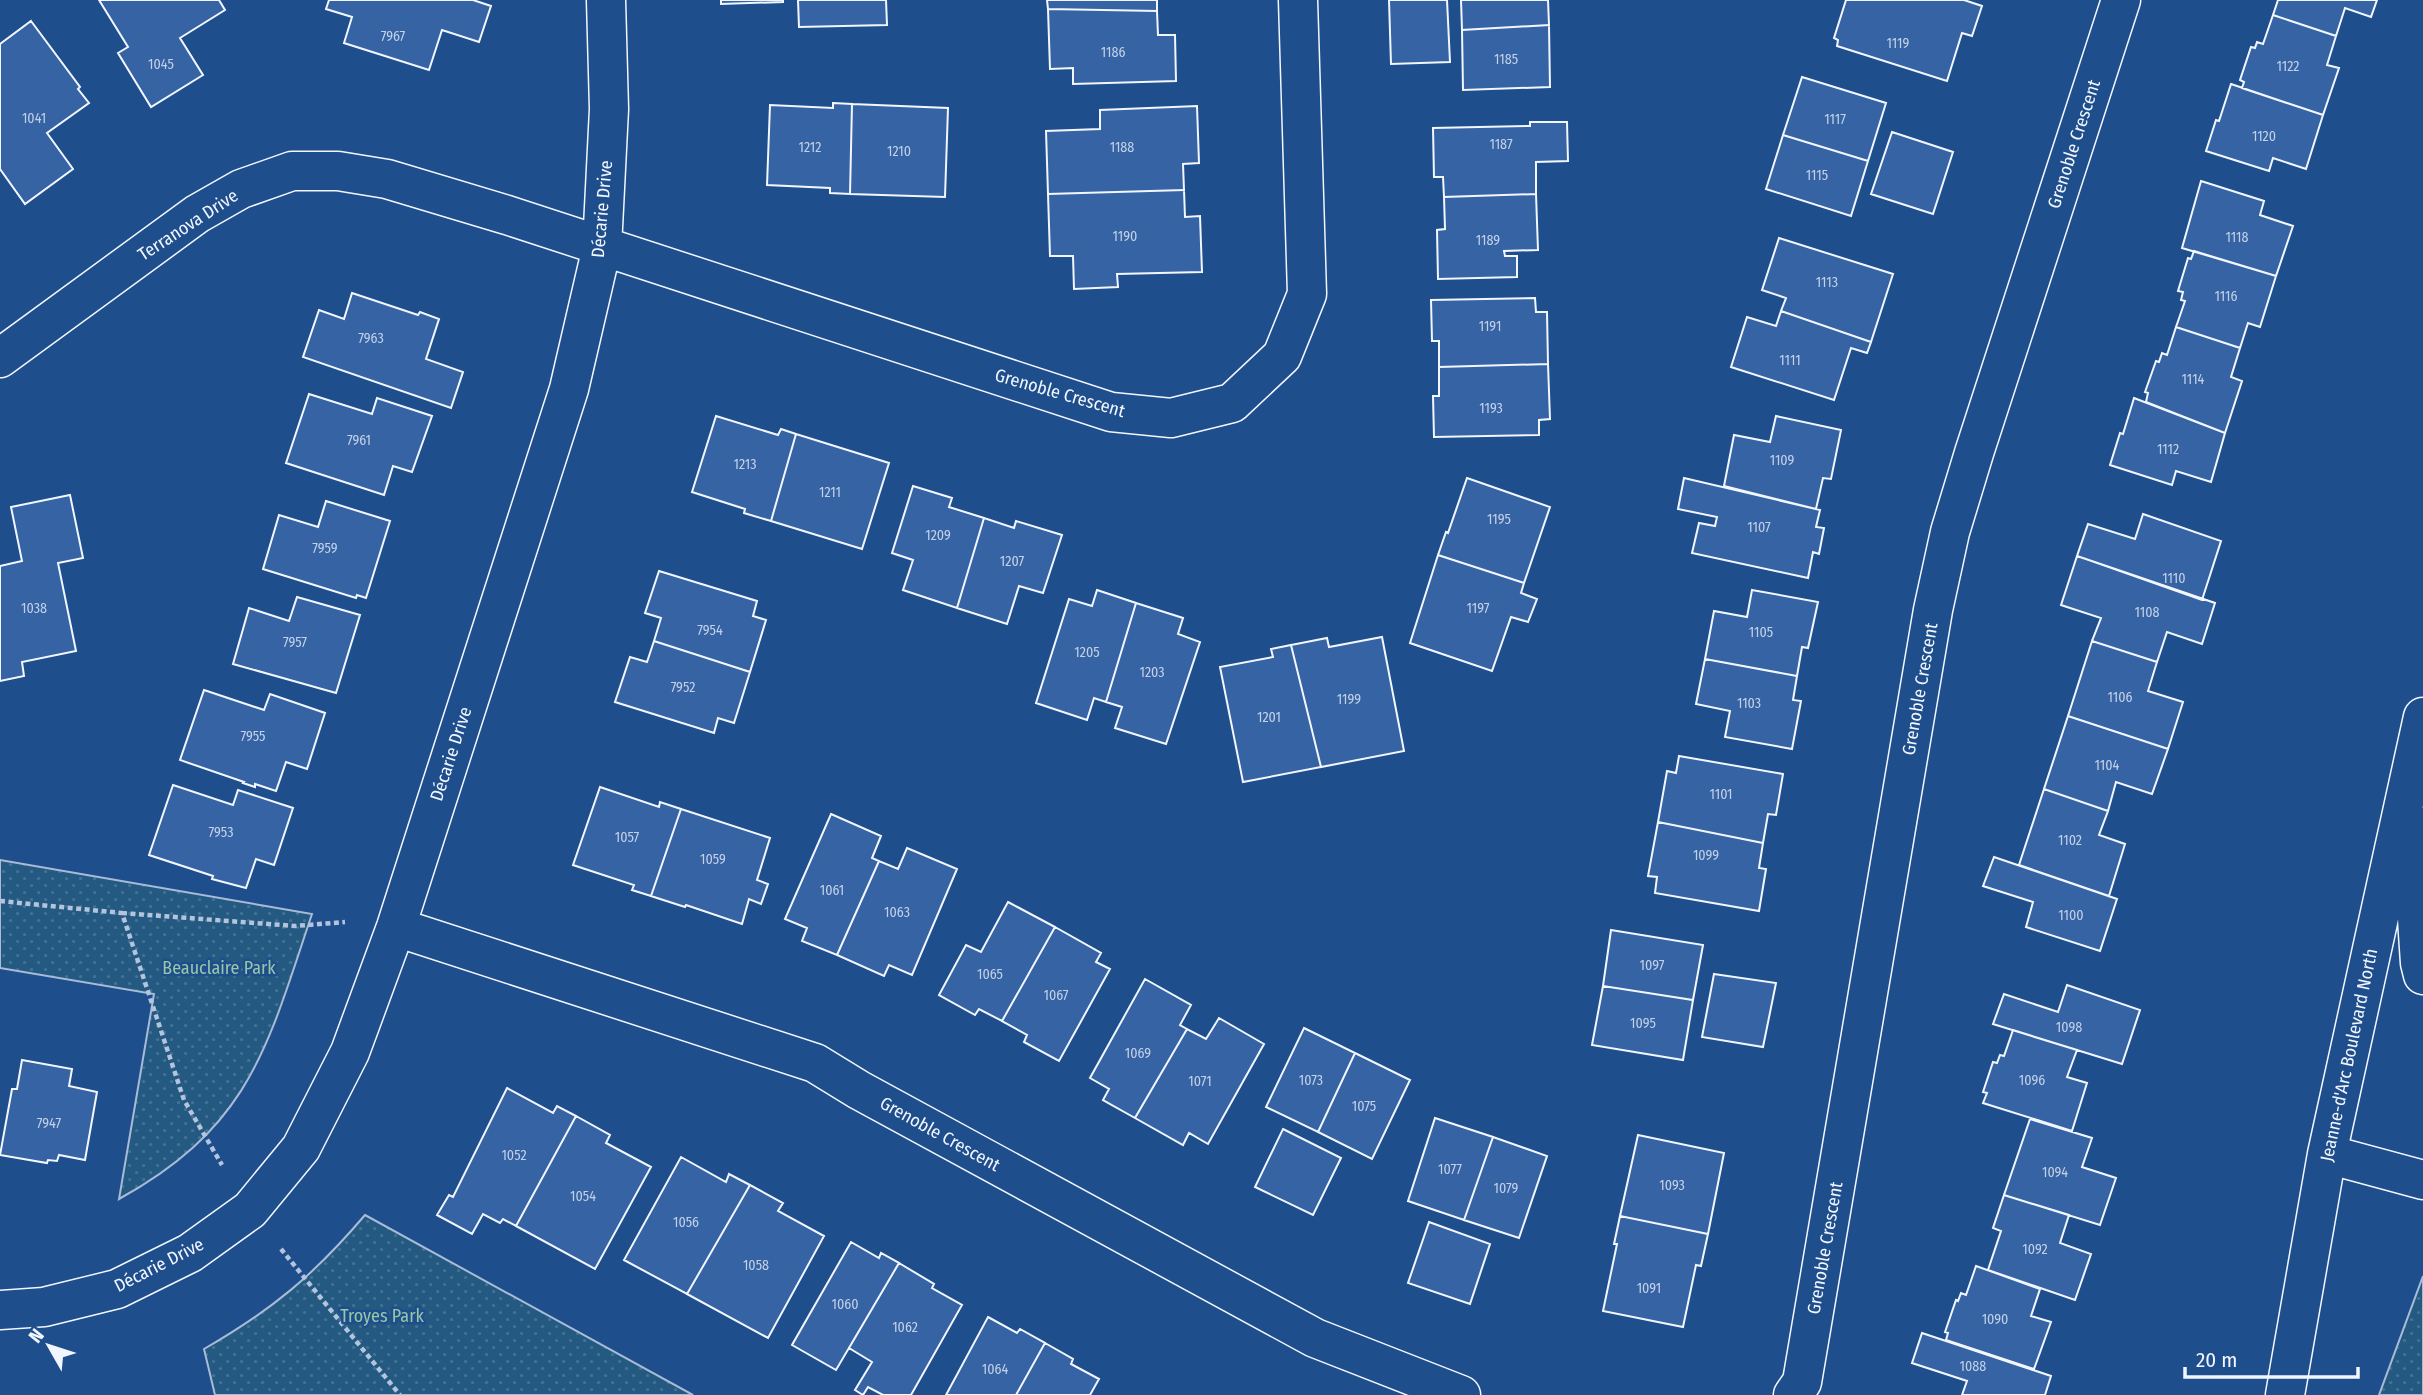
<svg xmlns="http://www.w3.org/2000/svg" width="2423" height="1395" viewBox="0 0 2423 1395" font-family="'Fira Sans Condensed',sans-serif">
<defs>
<pattern id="grass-dots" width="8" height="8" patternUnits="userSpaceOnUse" patternTransform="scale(1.75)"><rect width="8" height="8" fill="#245a82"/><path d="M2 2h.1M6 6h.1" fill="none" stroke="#447295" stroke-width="1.8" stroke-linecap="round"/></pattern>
</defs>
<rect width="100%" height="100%" fill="#1f4e8c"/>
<path fill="url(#grass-dots)" stroke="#a8bbd7" stroke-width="2" d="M0,860L312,914C267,1047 251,1126 119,1199L154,994L0,968Z
M365,1215L693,1395H215L204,1349C272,1310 314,1275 365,1215Z
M2423,1276V1395H2379Z"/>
<path fill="#3563a3" stroke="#f2f6ff" stroke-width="2" d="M99,0H219L225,10L180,38L203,75L151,107L118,53L128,47Z
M329,0H473L491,6L479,42L442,30L429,70L344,43L352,17L326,9Z
M721,0H783V2L721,4Z
M798,0H886L887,25L799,27Z
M1047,0H1157V11L1048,9Z
M1389,0H1447L1450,62L1391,64Z
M1461,0H1548L1549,25L1462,30Z
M1846,0H1964L1982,6L1972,36L1962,33L1947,81L1837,46L1838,40L1834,38Z
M2278,0H2377L2371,17L2345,8L2336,36L2273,15Z
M1048,9L1157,11L1158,35H1175L1176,81L1073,84V68L1050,69Z
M2273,15L2336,36L2327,65L2339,68L2323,115L2242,88L2244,82L2240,80L2251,47L2255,48L2257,42L2263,44Z
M31,21L80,87L78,89L89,103L47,133L73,169L25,204L0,169V44Z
M1549,25L1550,87L1463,90L1462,30Z
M1802,77L1886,103L1868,161L1783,135Z
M2231,84L2323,115L2306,169L2273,158L2269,171L2206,151L2216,120L2219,121Z
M833,103L852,104L850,194L830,193V188L767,185L770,105L833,108Z
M852,104L948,108L945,197L850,194Z
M1197,106L1199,163L1183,164L1184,190L1048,194L1046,131L1100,129V110Z
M1530,122H1567L1568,161L1536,162V194L1444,197L1443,177H1434L1433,128L1530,126Z
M1892,132L1953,152L1933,214L1871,194Z
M1783,135L1868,161L1851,216L1766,189Z
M2201,181L2264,201L2260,215L2293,226L2276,276L2182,248Z
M1184,190L1185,217L1200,216L1202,272L1117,274L1118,287L1074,289L1073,256H1050L1048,194Z
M1536,194L1538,250L1504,251L1505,256H1517V277L1438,279L1437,230L1445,229L1444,197Z
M1779,238L1893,274L1871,342L1781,311L1786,298L1762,290Z
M2194,251L2276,276L2260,327L2248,323L2240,348L2176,327L2185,301L2181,300L2183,292L2178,291L2188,258L2191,259Z
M352,293L418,315L420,312L439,319L426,359L463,372L451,408L303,357L319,310L344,319Z
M1535,298L1536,312H1547L1548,364L1439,367V341H1432L1431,300Z
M1781,311L1871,342L1867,353L1851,348L1834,400L1731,367L1747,317L1776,326Z
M2176,327L2240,348L2231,377L2242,381L2225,433L2146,402L2148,393L2145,392L2156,361L2159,362L2162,353L2167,355Z
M1548,364L1550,419L1539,420V435L1434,437L1433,396H1439V367Z
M309,394L372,414L377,398L432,416L412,472L393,466L384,495L286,463Z
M2134,398L2225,433L2211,482L2176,471L2172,485L2110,465L2120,433L2123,434Z
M716,416L778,435L781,429L796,434L771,521L744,513L745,509L692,492Z
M1776,416L1841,430L1831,479L1823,478L1816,509L1724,486L1734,435L1770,442Z
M796,434L889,463L862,549L771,521Z
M1467,478L1550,507L1524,583L1438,555L1446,532L1448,533Z
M1684,478L1820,510L1816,527L1824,528L1819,554L1813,552L1808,578L1692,553L1699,523L1715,526L1717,517L1678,509Z
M913,486L952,498L949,507L984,518L957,608L903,590L913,560L892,553Z
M70,495L83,558L58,563L76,651L22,662L24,676L0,681V566L22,561L11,507Z
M326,501L390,521L366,598L357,595L356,598L263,569L279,515L318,527Z
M2143,514L2221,541L2202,600L2077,556L2088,524L2135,539Z
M984,518L1014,528L1016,521L1062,535L1043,593L1019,586L1007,624L957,608Z
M1438,555L1524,583L1521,593L1537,599L1528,622L1511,617L1492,671L1410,643Z
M2077,556L2215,603L2202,644L2167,632L2157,662L2092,641L2101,618L2061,605Z
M659,571L757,601L753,616L766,620L750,672L654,641L661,618L645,613Z
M1097,590L1136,603L1106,702L1094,698L1087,720L1036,703L1069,599L1092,606Z
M1752,590L1818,602L1808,648L1802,647L1797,676L1705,659L1714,611L1747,617Z
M297,597L360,615L336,693L233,664L249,608L289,621Z
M1136,603L1183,618L1178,634L1200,642L1166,744L1115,728L1122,707L1106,702Z
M1382,637L1404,751L1321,767L1291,645L1327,638L1329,647Z
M654,641L750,672L734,723L718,718L714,733L615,702L630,657L647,662Z
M2092,641L2157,662L2148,691L2183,702L2168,749L2068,716Z
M1291,645L1321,767L1243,782L1220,667L1273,657L1271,649Z
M1705,659L1797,676L1793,700L1801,701L1792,749L1725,737L1730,711L1696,704Z
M204,690L264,710L270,694L325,713L307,769L286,762L276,791L255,784V787L243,783L244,782L180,760Z
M2068,716L2168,749L2152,794L2116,782L2108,811L2044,789Z
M1679,756L1783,774L1776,815L1768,814L1763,843L1658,822L1667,771L1676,773Z
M173,785L233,805L238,790L293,808L274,865L256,859L246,888L212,879L213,876L149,855Z
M600,787L659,807L660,802L681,809L651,896L632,890L634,885L573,865Z
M2044,789L2108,811L2099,835L2125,844L2109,896L2019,865Z
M681,809L770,838L757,880L768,884L761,904L749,899L742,924L686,905L685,907L651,896Z
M831,814L881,836L872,858L879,861L837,955L802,941L807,928L785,919Z
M1658,822L1763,843L1759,868L1766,869L1759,911L1655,893L1657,877L1648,876Z
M907,848L957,869L912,975L889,965L884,976L837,955L879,861L898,869Z
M1994,857L2117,899L2100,951L2026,927L2033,902L1983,886Z
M1008,902L1055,927L1002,1021L979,1009L975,1015L939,995L966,945L981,952Z
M1055,927L1101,953L1096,962L1110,969L1059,1061L1024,1042L1027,1035L1002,1021Z
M1611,930L1703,945L1693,1000L1603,986Z
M1714,974L1776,983L1763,1047L1702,1037Z
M1145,979L1191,1005L1180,1025L1187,1029L1135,1118L1103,1100L1109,1089L1090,1078Z
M2067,985L2140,1010L2122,1064L1993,1024L2004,994L2058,1012Z
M1603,986L1693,1000L1683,1060L1592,1045Z
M1219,1018L1264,1044L1208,1144L1189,1133L1183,1145L1135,1118L1187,1029L1206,1039Z
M1304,1028L1355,1053L1318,1132L1266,1107Z
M2013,1030L2077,1050L2067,1077L2087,1083L2072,1131L1983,1103L1987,1093L1983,1092L1993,1062L1997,1063L2000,1055L2004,1056Z
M1355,1053L1410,1080L1372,1159L1318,1132Z
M22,1060L72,1069L69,1086L97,1092L85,1160L59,1155L57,1161L48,1160L47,1163L0,1155L12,1089H17Z
M507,1088L553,1113L557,1106L576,1116L516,1226L503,1219L500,1223L483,1214L472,1234L437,1215L449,1195L453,1197Z
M576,1116L610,1135L606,1143L651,1167L595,1269L516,1226Z
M1435,1118L1493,1137L1464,1220L1408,1201Z
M2030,1119L2092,1138L2082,1167L2116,1178L2100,1225L2004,1195Z
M1283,1129L1341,1158L1313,1215L1255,1187Z
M1638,1135L1724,1153L1708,1234L1620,1216Z
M1493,1137L1547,1156L1519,1238L1464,1220Z
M681,1157L726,1182L729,1174L750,1185L687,1294L624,1260Z
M750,1185L783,1203L778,1211L824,1236L768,1338L687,1294Z
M2004,1195L2069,1215L2060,1243L2091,1254L2075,1300L1988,1270L2001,1231L1993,1228Z
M1620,1216L1708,1234L1701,1266L1696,1265L1683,1327L1603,1311L1617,1244H1614Z
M1429,1222L1490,1244L1470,1304L1408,1283Z
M851,1242L879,1258L881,1253L899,1263L836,1370L792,1345Z
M899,1263L934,1284L932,1288L962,1305L911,1395H883L868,1387L863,1395L855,1390L872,1362L849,1348Z
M1976,1266L2040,1289L2031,1316L2051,1322L2034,1369L1946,1340L1948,1333L1945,1332L1956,1300L1958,1301L1961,1293L1966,1295Z
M988,1317L1017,1333L1020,1329L1045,1343L1016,1395H946Z
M1922,1333L2051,1376L2045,1395H1962L1967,1381L1912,1363Z
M1045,1343L1073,1359L1071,1364L1099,1379L1090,1395H1016Z"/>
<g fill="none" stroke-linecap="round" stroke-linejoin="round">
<g stroke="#f2f6ff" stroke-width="41">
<path id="street" d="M0,358L197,214L241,189L292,171H338L387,179L507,215L1111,412L1171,418L1232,403L1282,356L1307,294L1298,0
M396,927L815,1063L859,1090L1315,1338L1461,1395
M0,1310L44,1307L117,1289L190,1253L250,1210L301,1148L350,1052L396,927L569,389L602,247L609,109L606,0
M1793,1395L1802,1382L1933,610L1950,532L1974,453L2121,0"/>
</g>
<g stroke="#f2f6ff" stroke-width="41">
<path id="secondary" d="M2415,825V889L2420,963L2423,975
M2327,1154L2423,1180
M2285,1395L2327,1154L2423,717"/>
</g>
<path stroke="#b3c4dc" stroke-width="4.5" stroke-dasharray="5 3.5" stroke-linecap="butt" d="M0,901L122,913L184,1100L222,1165
M122,913L295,926L345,922
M281,1249L400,1395"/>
<use href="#street" stroke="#1f4e8c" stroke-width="38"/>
<use href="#secondary" stroke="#1f4e8c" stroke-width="38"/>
</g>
<g text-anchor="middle" stroke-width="5" stroke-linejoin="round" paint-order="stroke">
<g font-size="14" fill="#c3d1e8">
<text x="393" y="41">7967</text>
<text x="1898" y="48">1119</text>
<text x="1113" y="57">1186</text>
<text x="1506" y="64">1185</text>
<text x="161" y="69">1045</text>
<text x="2288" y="71">1122</text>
<text x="34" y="123">1041</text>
<text x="1835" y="124">1117</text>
<text x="2264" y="141">1120</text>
<text x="1501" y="149">1187</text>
<text x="810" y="152">1212</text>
<text x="1122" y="152">1188</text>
<text x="899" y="156">1210</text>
<text x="1817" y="180">1115</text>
<text x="1125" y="241">1190</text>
<text x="2237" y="242">1118</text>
<text x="1488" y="245">1189</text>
<text x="1827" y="287">1113</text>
<text x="2226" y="301">1116</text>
<text x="1490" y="331">1191</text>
<text x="371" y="343">7963</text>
<text x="1790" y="365">1111</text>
<text x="2193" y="384">1114</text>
<text x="1491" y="413">1193</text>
<text x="359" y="445">7961</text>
<text x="2168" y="454">1112</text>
<text x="1782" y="465">1109</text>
<text x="745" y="469">1213</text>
<text x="830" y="497">1211</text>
<text x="1499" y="524">1195</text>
<text x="1759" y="532">1107</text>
<text x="938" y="540">1209</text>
<text x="325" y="553">7959</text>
<text x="1012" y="566">1207</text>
<text x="2174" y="583">1110</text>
<text x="34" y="613">1038</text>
<text x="1478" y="613">1197</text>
<text x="2147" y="617">1108</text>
<text x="710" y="635">7954</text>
<text x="1761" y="637">1105</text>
<text x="295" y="647">7957</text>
<text x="1087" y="657">1205</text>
<text x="1152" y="677">1203</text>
<text x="683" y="692">7952</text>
<text x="2120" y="702">1106</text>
<text x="1349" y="704">1199</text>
<text x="1749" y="708">1103</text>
<text x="1269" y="722">1201</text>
<text x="253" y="741">7955</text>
<text x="2107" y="770">1104</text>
<text x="1721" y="799">1101</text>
<text x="221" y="837">7953</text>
<text x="627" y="842">1057</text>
<text x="2070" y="845">1102</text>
<text x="1706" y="860">1099</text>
<text x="713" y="864">1059</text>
<text x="832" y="895">1061</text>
<text x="897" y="917">1063</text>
<text x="2071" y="920">1100</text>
<text x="1652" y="970">1097</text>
<text x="990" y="979">1065</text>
<text x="1056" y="1000">1067</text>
<text x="1643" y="1028">1095</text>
<text x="2069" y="1032">1098</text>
<text x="1138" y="1058">1069</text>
<text x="1311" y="1085">1073</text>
<text x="2032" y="1085">1096</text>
<text x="1200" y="1086">1071</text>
<text x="1364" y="1111">1075</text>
<text x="49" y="1128">7947</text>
<text x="514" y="1160">1052</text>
<text x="1450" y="1174">1077</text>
<text x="2055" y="1177">1094</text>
<text x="1672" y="1190">1093</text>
<text x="1506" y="1193">1079</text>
<text x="583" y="1201">1054</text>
<text x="686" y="1227">1056</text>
<text x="2035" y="1254">1092</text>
<text x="756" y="1270">1058</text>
<text x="1649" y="1293">1091</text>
<text x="845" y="1309">1060</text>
<text x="1995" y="1324">1090</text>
<text x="905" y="1332">1062</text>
<text x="1973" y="1371">1088</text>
<text x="995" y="1374">1064</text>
</g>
<g font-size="18" fill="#f2f6ff" stroke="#1f4e8c">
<text transform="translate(2074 144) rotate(-72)" y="6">Grenoble Crescent</text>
<text transform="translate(602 209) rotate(-85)" y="6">Décarie Drive</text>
<text transform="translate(188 225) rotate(-33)" y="6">Terranova Drive</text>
<text transform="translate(1060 393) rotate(16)" y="6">Grenoble Crescent</text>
<text transform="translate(1920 689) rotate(-80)" y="6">Grenoble Crescent</text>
<text transform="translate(451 754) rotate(-72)" y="6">Décarie Drive</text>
<text transform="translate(2349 1055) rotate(-78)" y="6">Jeanne-d'Arc Boulevard North</text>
<text transform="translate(940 1134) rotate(29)" y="6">Grenoble Crescent</text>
<text transform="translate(1825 1248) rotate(-80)" y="6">Grenoble Crescent</text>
<text transform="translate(159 1265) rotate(-27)" y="6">Décarie Drive</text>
</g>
<g font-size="18" fill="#97c8a6" stroke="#1f4e8c">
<text x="219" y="974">Beauclaire Park</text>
<text x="382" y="1322">Troyes Park</text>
</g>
</g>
<g transform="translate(49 1346) rotate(309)" stroke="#1f4e8c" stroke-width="5" paint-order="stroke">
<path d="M0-5L12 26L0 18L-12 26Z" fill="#f2f6ff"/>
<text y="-10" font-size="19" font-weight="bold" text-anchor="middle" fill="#f2f6ff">N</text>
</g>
<path d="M2185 1367v10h173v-10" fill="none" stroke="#f2f6ff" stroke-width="3.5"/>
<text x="2196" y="1367" font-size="21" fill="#f2f6ff" stroke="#1f4e8c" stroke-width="5" paint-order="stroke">20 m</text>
</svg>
